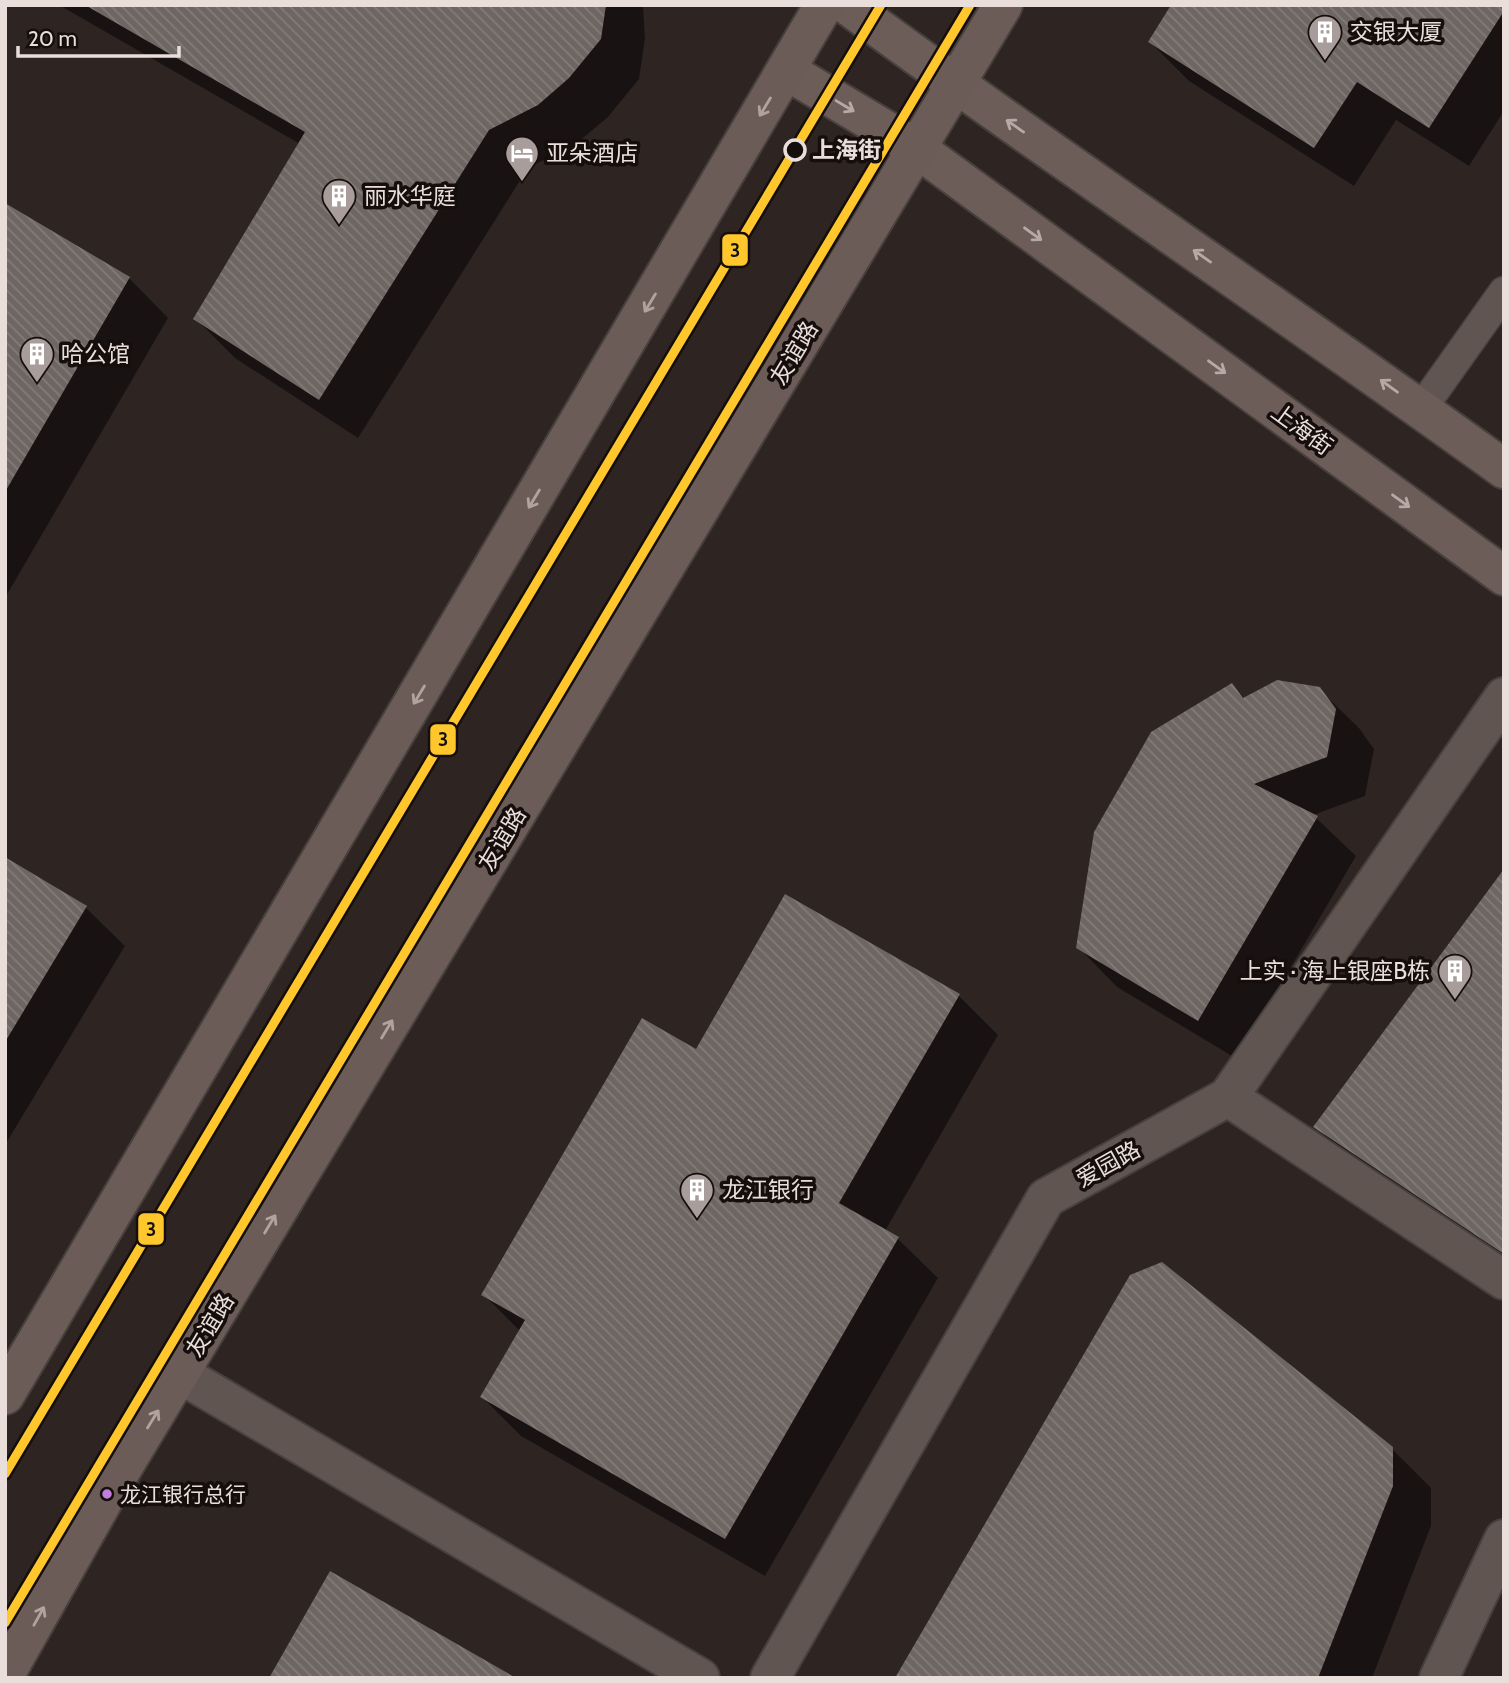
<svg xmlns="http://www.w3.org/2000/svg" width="1509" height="1683" viewBox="0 0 1509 1683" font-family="Cabin,'Noto Sans SC',sans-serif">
<defs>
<pattern id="building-back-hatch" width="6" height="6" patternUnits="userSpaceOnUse" patternTransform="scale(1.75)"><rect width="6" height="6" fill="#6e6663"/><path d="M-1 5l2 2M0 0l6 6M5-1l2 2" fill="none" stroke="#837b79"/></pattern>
</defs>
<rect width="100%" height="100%" fill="#2e2523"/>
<path fill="#0007" d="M59,5H643L645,39L639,79L608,117L577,143L528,168L358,438L235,358L196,319L300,144Z
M1504,5V111L1469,166L1396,120L1354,186L1189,81L1150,42Z
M5,205L129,278L168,318L5,598Z
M1232,686L1245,699L1319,689L1359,728L1374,749L1365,796L1313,815L1356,856L1237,1059L1117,987L1078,947Z
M5,859L85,907L125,946L5,1145Z
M1504,871V1265L1355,1166L1316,1127Z
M786,897L959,996L998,1035L885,1231L898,1239L938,1278L765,1576L521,1436L482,1397L520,1331L483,1294L696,1051Z
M1392,1449L1431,1488V1526L1372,1678H897Z"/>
<path fill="url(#building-back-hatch)" d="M85,5H606L601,39L569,78L538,105L489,130L319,400L193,319L305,132Z
M1171,5H1504V11L1429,128L1357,82L1314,148L1148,42Z
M5,203L130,277L5,492Z
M1277,680L1320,687L1336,709L1327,757L1254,784L1318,816L1198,1021L1076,948L1094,832L1151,732L1232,683L1243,698Z
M5,857L87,906L5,1042Z
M1504,869V1254L1313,1127Z
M785,894L960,994L839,1203L899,1237L725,1539L480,1397L525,1320L481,1295L642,1018L696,1049Z
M1162,1262L1393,1447V1486L1318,1678H895L1130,1275Z
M330,1571L516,1678H269Z"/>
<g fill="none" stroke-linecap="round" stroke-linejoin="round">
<g stroke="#47403d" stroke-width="33">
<path id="service" d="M1421,409L1504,292"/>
</g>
<g stroke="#47403d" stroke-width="42">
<path id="minor" d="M1228,1097L1504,1280
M180,1374L700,1678"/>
</g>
<g stroke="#47403d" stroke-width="42">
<path id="tertiary" d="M770,1678L1046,1198L1228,1097L1504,697
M1439,1678L1504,1539"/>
</g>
<g stroke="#47403d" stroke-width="42">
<path id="primary" d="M847,5C1063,164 1287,312 1504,469
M787,71L916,148L1504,576"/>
</g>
<g stroke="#47403d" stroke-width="42">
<path id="trunk" d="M5,1395L824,5
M5,1675L107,1494L1003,5"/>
</g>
<use href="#service" stroke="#615552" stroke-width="30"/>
<use href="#minor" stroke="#615552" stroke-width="38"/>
<use href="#tertiary" stroke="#615552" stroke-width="38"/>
<use href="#primary" stroke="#6d5d59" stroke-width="38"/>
<use href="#trunk" stroke="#6c5c57" stroke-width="38"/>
<g stroke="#150e0c" stroke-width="14">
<path id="metro-1" d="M5,1474L881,5
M5,1623L970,5"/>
</g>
<use href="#metro-1" stroke="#ffc72c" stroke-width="9"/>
</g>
<defs><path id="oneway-shaft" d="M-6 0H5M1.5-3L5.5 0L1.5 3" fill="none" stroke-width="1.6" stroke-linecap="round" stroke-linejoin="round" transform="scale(1.75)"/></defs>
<g stroke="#b7aaa6">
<use href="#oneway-shaft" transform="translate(845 106) rotate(31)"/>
<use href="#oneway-shaft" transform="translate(1015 126) rotate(-145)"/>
<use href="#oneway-shaft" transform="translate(1033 234) rotate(36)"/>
<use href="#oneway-shaft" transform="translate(1202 256) rotate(-145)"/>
<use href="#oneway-shaft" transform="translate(1217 367) rotate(36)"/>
<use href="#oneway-shaft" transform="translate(1389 386) rotate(-144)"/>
<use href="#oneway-shaft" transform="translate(1401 501) rotate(36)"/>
</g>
<g stroke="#b1a49f">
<use href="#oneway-shaft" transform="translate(765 107) rotate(121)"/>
<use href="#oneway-shaft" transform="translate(650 303) rotate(121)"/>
<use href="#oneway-shaft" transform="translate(534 499) rotate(121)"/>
<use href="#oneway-shaft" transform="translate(419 695) rotate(121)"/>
<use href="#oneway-shaft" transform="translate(387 1029) rotate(-59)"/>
<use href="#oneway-shaft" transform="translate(270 1224) rotate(-59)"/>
<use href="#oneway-shaft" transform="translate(153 1419) rotate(-58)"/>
<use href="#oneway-shaft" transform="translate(39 1616) rotate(-61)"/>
</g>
<defs>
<g id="building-pin" transform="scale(1.75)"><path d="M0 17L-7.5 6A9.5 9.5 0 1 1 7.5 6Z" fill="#a89d9a" stroke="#150e0c"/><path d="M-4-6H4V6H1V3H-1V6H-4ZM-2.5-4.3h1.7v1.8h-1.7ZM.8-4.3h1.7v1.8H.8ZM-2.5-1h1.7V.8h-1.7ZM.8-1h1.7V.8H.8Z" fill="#fff"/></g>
<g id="hotel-pin" transform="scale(1.75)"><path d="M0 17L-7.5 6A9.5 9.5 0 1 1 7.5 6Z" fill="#a89d9a" stroke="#150e0c"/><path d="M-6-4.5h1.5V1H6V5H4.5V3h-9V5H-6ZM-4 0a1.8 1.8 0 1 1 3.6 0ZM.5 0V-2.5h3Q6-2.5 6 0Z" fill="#fff"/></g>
</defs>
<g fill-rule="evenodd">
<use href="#building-pin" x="1325" y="32"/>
<use href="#hotel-pin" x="522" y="153"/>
<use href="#building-pin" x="339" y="196"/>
<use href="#building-pin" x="37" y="354"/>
<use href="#building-pin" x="1455" y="971"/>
<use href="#building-pin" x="697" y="1190"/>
</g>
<circle fill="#150e0c" stroke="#e9deda" stroke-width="3.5" cx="795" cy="150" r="10"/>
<circle fill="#c07fdc" stroke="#150e0c" stroke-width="2.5" cx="107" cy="1494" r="6"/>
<g text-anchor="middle" stroke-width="7" stroke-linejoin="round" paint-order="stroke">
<g font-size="21" fill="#e9deda" stroke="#150e0c" text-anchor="start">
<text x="120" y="1502">龙江银行总行</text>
</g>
<g font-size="23" fill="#e9deda" stroke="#150e0c" text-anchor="start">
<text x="1350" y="40">交银大厦</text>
<text x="546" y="161">亚朵酒店</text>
<text x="364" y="204">丽水华庭</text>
<text x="61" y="362">哈公馆</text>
<text x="1430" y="979" text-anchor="end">上实 · 海上银座B栋</text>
<text x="722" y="1198">龙江银行</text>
</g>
<g font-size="23" font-weight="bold" fill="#e9deda" stroke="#150e0c" text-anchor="start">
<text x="812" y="158">上海街</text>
</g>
<g font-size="23" fill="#e9deda" stroke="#150e0c">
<text transform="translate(794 353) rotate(-59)" y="8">友谊路</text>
<text transform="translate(1302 429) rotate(36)" y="8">上海街</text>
<text transform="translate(502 839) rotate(-59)" y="8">友谊路</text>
<text transform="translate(1108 1164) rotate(-29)" y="8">爱园路</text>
<text transform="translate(210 1325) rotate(-59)" y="8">友谊路</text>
</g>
</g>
<g stroke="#150e0c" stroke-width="2.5">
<rect x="721" y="233" width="28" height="34" rx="7" fill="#ffc72c"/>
<rect x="429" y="723" width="28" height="33" rx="7" fill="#ffc72c"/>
<rect x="137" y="1212" width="28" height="34" rx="7" fill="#ffc72c"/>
</g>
<g font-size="19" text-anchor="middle" font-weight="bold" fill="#111">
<text x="735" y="257">3</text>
<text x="443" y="746">3</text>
<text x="151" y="1236">3</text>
</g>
<rect width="1509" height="1683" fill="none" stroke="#e9deda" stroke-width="14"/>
<path d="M18 46v10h161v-10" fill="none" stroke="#e9deda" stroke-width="3.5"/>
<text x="28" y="46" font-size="21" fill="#e9deda" stroke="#150e0c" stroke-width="5" paint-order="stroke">20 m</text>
</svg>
